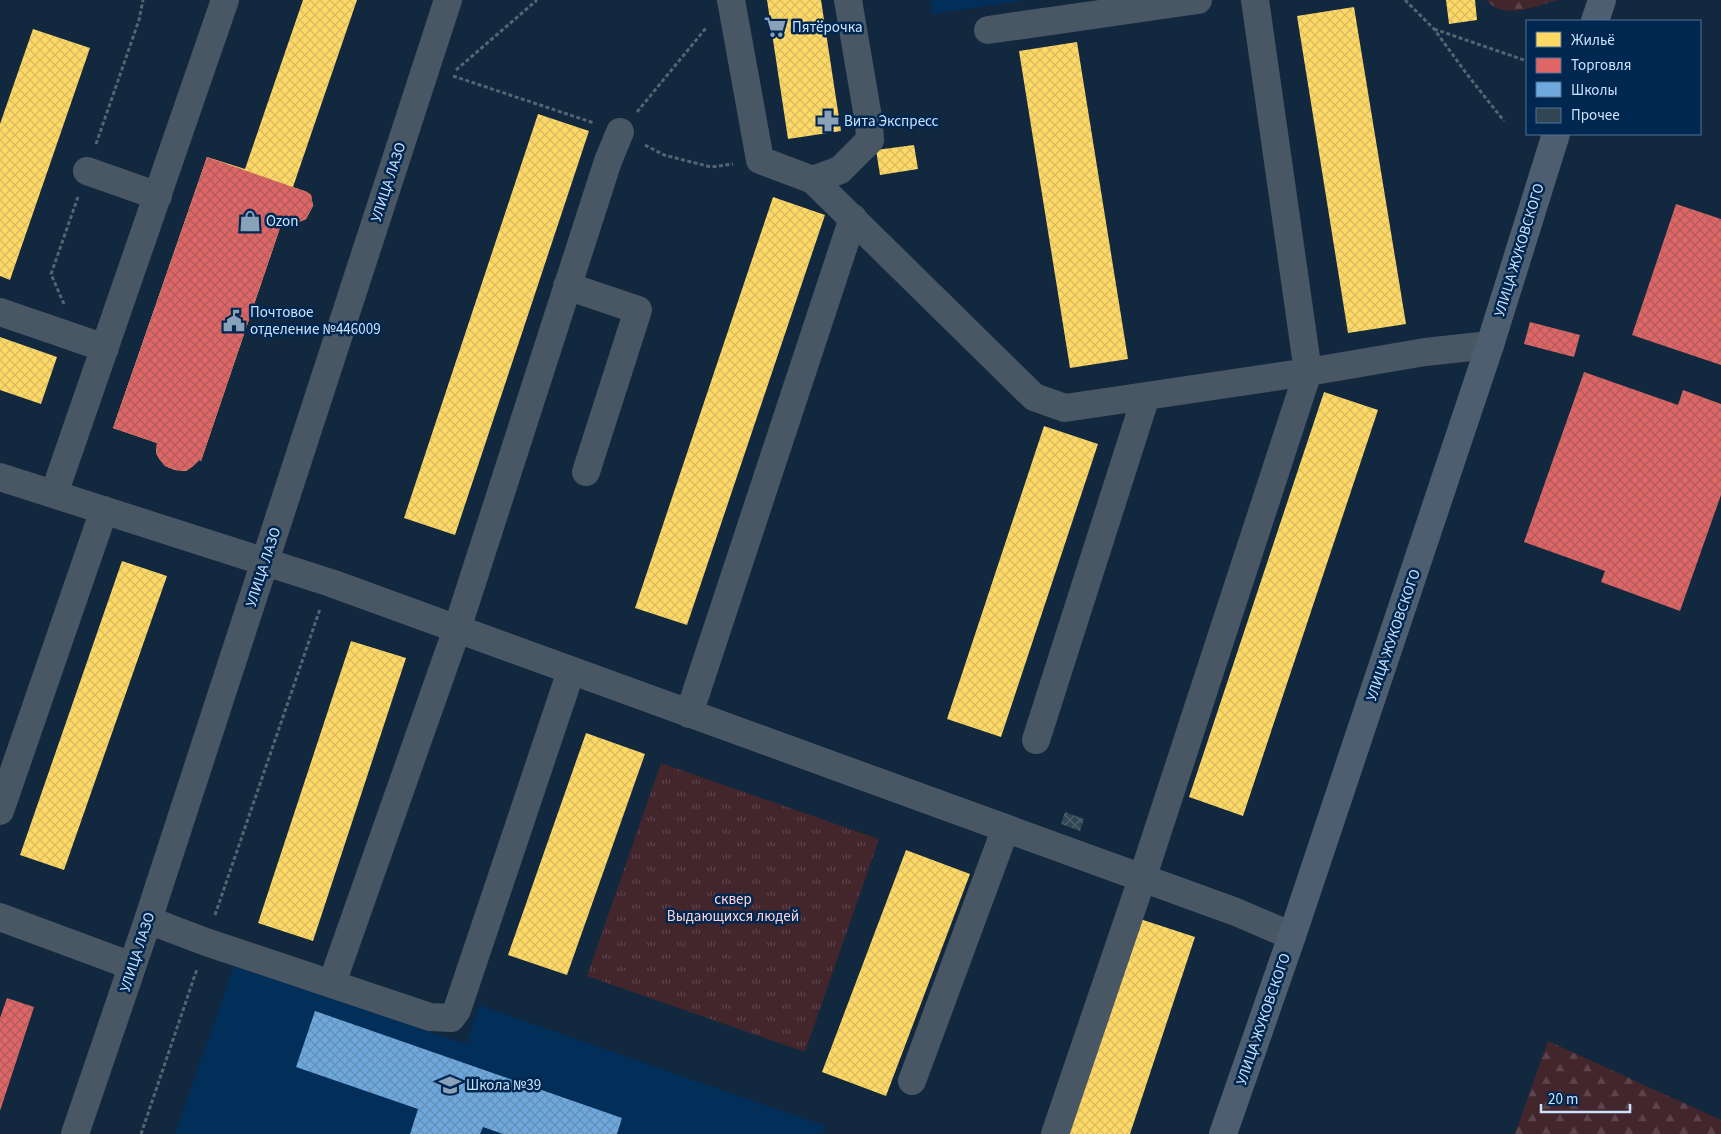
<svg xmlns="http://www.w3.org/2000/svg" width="1721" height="1134" viewBox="0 0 1721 1134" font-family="'Source Sans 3',sans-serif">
<defs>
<pattern id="forest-firs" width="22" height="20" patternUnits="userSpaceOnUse" patternTransform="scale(1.25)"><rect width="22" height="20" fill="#43252c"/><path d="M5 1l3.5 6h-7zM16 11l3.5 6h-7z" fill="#5d444c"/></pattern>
<pattern id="park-tufts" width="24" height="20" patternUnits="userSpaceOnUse" patternTransform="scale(1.25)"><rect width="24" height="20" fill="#43252c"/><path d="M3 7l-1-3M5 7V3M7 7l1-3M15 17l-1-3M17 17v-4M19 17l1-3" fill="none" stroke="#5d444c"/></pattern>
<pattern id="homes-cross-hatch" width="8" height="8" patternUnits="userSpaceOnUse" patternTransform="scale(1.25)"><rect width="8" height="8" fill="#ffd966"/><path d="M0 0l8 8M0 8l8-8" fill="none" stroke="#d8bb61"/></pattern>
<pattern id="shops-cross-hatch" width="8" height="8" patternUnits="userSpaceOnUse" patternTransform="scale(1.25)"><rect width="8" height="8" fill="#e06666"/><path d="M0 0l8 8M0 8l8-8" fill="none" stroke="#af5c5e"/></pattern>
<pattern id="schools-cross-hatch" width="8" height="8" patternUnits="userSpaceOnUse" patternTransform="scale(1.25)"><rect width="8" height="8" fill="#6fa8dc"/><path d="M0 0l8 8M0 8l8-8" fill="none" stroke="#628fb8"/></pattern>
<pattern id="building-cross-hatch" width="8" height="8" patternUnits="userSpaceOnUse" patternTransform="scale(1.25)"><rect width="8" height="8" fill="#314652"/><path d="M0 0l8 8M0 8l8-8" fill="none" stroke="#4e606c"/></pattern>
</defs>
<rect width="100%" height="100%" fill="#12283e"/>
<path fill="#022e5a" d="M930,0H1028L932,14Z
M234,966L466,1044L479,1005L825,1126L823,1134H175Z"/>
<path fill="url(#forest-firs)" d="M1486,0H1558C1534,6 1505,21 1486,0Z
M1548,1041L1721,1120V1134H1515Z"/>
<path fill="url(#park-tufts)" d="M661,763L879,839L805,1052L587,976Z"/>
<path fill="url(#homes-cross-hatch)" d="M303,0H357L293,187L307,192L311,195L313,206L306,219L299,222L283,219L201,461L199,460L193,466L186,471L175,470L165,466L160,460L156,453L157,443L113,428L207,157L245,169Z
M767,0H821L841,131L788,139Z
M1446,0H1475L1477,20L1449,24Z
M1354,7L1406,324L1348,333L1297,16Z
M33,29L90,48L10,280L0,276V124Z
M1077,42L1128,359L1070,368L1019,51Z
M538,114L589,131L455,535L404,518Z
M914,145L918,169L880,175L876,150Z
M773,197L825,215L687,625L635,608Z
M0,337L57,357L41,404L0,390Z
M1324,392L1378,410L1243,816L1189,797Z
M1044,426L1098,444L1001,737L947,719Z
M122,561L167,576L64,870L20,855Z
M351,641L406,658L313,941L258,923Z
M586,733L645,754L567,975L508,955Z
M906,850L970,874L886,1096L822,1072Z
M1137,918L1195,937L1130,1134H1065Z"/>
<path fill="url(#shops-cross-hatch)" d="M207,157L307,192L311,195L313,206L306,219L299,222L283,219L201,461L199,460L193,466L186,471L175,470L165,466L160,460L156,453L157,443L113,428Z
M1676,204L1721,219V365L1632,335Z
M1530,322L1580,335L1574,357L1524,344Z
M1584,372L1678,405L1683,390L1721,404V495L1680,611L1601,582L1605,571L1524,542Z
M7,998L34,1007L0,1111V1018Z"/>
<path fill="url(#schools-cross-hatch)" d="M315,1011L622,1118L617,1134H503L483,1127L480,1134H410L418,1109L296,1067Z"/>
<path fill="url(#building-cross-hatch)" d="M1065,812L1084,819L1080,831L1061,824Z"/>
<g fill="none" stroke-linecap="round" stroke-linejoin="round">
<path stroke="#566370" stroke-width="3" stroke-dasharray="4 2.5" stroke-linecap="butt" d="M1405,0L1434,29L1466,73L1504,121
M1434,29L1527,61
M456,70L537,0
M453,76L594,123
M637,112L706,28
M96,144L139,20L143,0
M645,145L664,155L711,167L733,164
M64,304L51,274L78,197
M215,915L320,609
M141,1134L197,969"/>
<path stroke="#495664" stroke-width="28" d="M731,0L760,160L813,180L1034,397L1065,408L1308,372L1425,352L1490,345
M988,30L1198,0
M87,171L158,196
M813,180L840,170L870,140L869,123L848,0
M567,286L638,310L586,472
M0,312L105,348
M0,477L331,583L1236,912L1292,936
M54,494L225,0
M689,714L853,218
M1036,740L1146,396
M0,811L104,510
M0,917L132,966
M148,920L206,942L430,1017L451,1018L457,1010L571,671
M332,983L457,629L608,161L620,132
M912,1081L1005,830
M75,1134L148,920L448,0
M1055,1134L1142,879L1308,372L1255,0"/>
<path stroke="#4d5e71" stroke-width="28" d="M1595,21L1602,0
M1223,1134L1292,936L1490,345L1556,134"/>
</g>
<defs>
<g id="supermarket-bare" transform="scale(1.725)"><path d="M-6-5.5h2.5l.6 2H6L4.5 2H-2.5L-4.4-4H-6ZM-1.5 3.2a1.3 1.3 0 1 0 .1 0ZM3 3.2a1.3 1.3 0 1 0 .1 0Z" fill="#8aa1ba" stroke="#002750" stroke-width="2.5" paint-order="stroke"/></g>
<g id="pharmacy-bare" transform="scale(1.725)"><path d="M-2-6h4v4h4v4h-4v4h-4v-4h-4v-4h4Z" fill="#8aa1ba" stroke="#002750" stroke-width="2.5" paint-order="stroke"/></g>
<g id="shop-bare" transform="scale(1.725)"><path d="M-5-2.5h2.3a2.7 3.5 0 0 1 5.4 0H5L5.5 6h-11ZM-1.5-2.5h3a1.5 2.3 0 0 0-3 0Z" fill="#8aa1ba" stroke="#002750" stroke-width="2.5" paint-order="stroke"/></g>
<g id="civic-bare" transform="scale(1.725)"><path d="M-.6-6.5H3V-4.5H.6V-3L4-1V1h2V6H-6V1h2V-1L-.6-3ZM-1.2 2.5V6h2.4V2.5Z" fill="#8aa1ba" stroke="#002750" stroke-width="2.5" paint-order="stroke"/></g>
<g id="school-bare" transform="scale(1.725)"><path d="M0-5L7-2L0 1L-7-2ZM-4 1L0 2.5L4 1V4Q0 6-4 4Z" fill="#8aa1ba" stroke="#002750" stroke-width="2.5" paint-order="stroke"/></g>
</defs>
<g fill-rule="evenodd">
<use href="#supermarket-bare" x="775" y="27"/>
<use href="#pharmacy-bare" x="828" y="121"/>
<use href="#shop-bare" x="250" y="221"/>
<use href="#civic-bare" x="234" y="321"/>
<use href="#school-bare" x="450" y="1085"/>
</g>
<g text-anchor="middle" stroke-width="5" stroke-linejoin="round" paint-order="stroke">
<g font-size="15" fill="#cbe2fc" stroke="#002750" text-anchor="start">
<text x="792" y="32">Пятёрочка</text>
<text x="844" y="126">Вита Экспресс</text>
<text x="266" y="226">Ozon</text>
<text x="250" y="317">Почтовое<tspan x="250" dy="17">отделение №446009</tspan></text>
<text x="466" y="1090">Школа №39</text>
</g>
<g font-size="15" fill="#cbe2fc" stroke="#002750">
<text transform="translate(388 182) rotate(-72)" y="5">УЛИЦА ЛАЗО</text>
<text transform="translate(1519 250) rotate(-73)" y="5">УЛИЦА ЖУКОВСКОГО</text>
<text transform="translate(263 567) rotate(-72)" y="5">УЛИЦА ЛАЗО</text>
<text transform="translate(1393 635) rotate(-71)" y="5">УЛИЦА ЖУКОВСКОГО</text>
<text transform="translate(137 952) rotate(-72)" y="5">УЛИЦА ЛАЗО</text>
<text transform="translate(1263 1019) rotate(-71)" y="5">УЛИЦА ЖУКОВСКОГО</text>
</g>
<g font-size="15" fill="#fed2d5" stroke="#002750">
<text x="733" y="904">сквер<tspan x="733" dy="17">Выдающихся людей</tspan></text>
</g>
</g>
<rect x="1526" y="20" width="175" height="115" fill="#002750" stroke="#517295"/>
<rect x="1536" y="32" width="25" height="15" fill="#ffd966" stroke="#517295"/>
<text x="1571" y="45" font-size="15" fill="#cbe2fc">Жильё</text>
<rect x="1536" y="58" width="25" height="15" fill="#e06666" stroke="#517295"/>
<text x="1571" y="70" font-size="15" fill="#cbe2fc">Торговля</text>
<rect x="1536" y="82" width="25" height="15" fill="#6fa8dc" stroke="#517295"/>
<text x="1571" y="95" font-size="15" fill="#cbe2fc">Школы</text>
<rect x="1536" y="108" width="25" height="15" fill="#314652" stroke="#517295"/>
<text x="1571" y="120" font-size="15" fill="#cbe2fc">Прочее</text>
<path d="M1541 1104v8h89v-8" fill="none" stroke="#cbe2fc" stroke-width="2.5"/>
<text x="1548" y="1104" font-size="15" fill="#cbe2fc" stroke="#002750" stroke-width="4" paint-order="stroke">20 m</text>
</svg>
